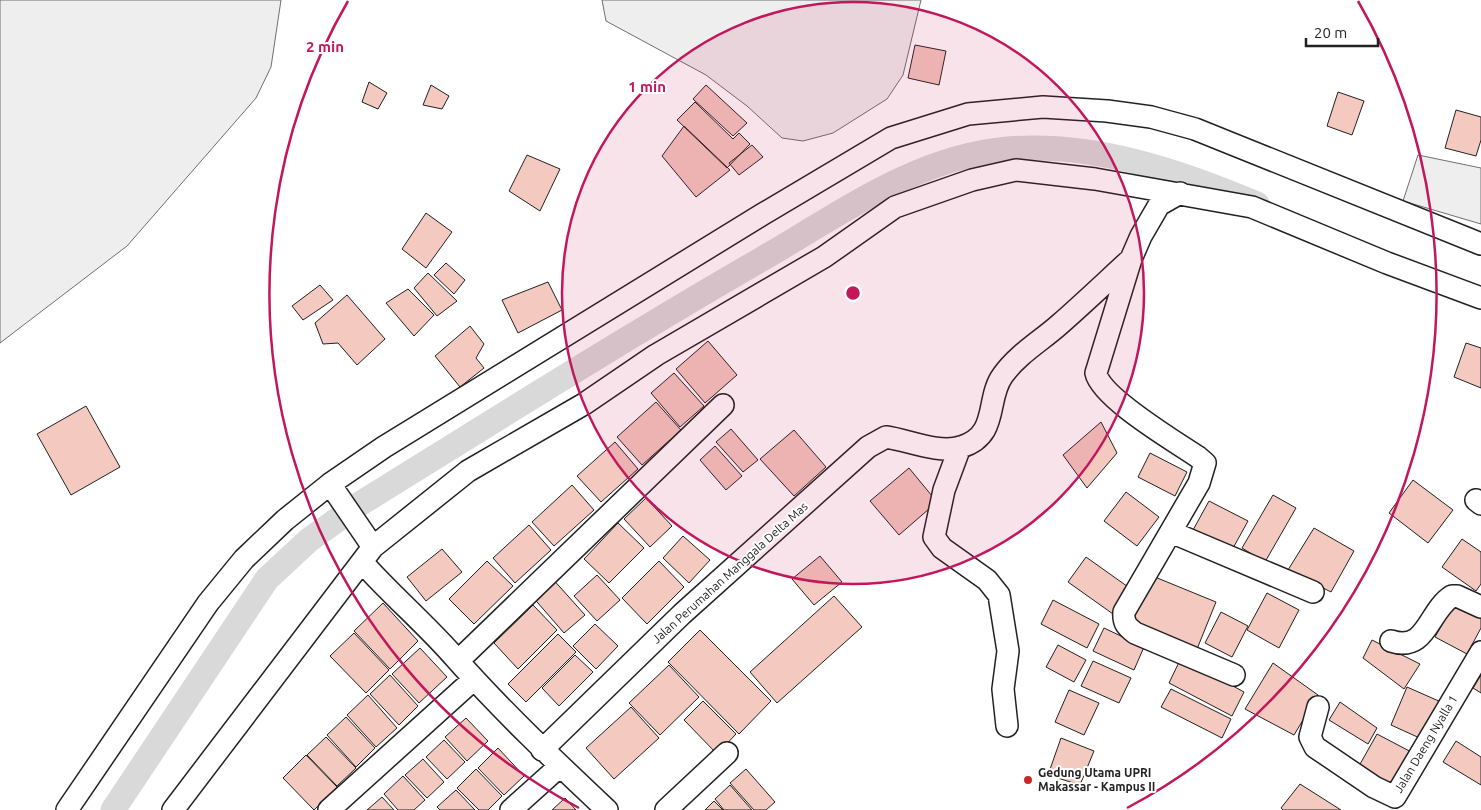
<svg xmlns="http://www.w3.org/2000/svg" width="1481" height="810" viewBox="0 0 1481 810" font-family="Ubuntu,sans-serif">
<rect width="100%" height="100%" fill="#fff"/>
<path fill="#eee" stroke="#6f6f6f" d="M0,0H281L271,67L256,98L127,246L0,343Z
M602,0H921L903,75L887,99L833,133L803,141L782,138L747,106L706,75L606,21Z
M1418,155L1481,168V224L1403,201Z"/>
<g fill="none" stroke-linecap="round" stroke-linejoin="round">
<path stroke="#d9d9d9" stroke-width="25" d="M113,810L267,579L309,540L358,505C492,422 625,338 762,259C840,214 916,157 1008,149C1094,142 1179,171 1257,204"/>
</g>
<path fill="#f3c9c0" stroke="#222" d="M915,45L946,51L939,85L908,78Z
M369,82L387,93L378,109L362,102Z
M431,85L449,96L442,109L423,105Z
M706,85L747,123L733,136L693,99Z
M1338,92L1364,101L1352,135L1327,126Z
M695,102L733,139L739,133L750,144L727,168L677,120Z
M1456,110L1481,117V140L1476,156L1445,148Z
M684,126L730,170L696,197L662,156Z
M752,145L763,157L739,175L729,163Z
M527,155L560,169L540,211L509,191Z
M426,213L452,232L426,268L402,249Z
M446,263L465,280L454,294L434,275Z
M428,273L457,301L437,316L414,288Z
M548,282L562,310L518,333L502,300Z
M320,285L333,300L303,320L292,306Z
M408,289L434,315L414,336L386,303Z
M347,295L385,339L357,365L338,343L323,344L315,323Z
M470,326L484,344L476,358L484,368L460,387L435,356Z
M708,341L737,375L705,403L676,369Z
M1466,343L1481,348V388L1454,377Z
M674,373L704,406L680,427L651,393Z
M656,402L681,430L642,465L617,437Z
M86,406L120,467L71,495L37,434Z
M1101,422L1117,453L1087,488L1063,455Z
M731,429L758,460L743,472L716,442Z
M794,430L826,467L794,496L760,459Z
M615,442L638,469L601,502L577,476Z
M715,446L742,476L726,490L700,460Z
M1150,453L1187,472L1175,496L1138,477Z
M909,468L937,502L899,535L870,501Z
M1413,480L1453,510L1428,543L1389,513Z
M572,485L594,510L554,546L532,522Z
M1126,492L1159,517L1137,546L1104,521Z
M1273,495L1296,508L1265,562L1242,548Z
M646,498L672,526L650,547L624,519Z
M1209,501L1248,521L1232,550L1193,530Z
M618,523L644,548L609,583L584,559Z
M529,525L551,550L515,583L493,558Z
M1314,528L1354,551L1331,592L1288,570Z
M683,536L710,560L689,583L663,558Z
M1462,539L1481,552V584L1476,591L1442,567Z
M442,549L462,572L426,601L407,577Z
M820,556L842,582L814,605L792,579Z
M1086,557L1131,589L1113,614L1068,582Z
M487,561L513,586L474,624L449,599Z
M659,561L684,587L647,624L622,598Z
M597,575L620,600L597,621L574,596Z
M1150,575L1216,602L1197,649L1131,622Z
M551,577L585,615L564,633L531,595Z
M1267,593L1299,610L1279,648L1247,630Z
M834,596L862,627L777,703L750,672Z
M1053,600L1099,624L1087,648L1041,624Z
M1456,600L1481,613V628L1467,654L1435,637Z
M383,603L418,641L390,669L354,631Z
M533,605L557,630L518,669L494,643Z
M1221,612L1248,626L1232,657L1205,643Z
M595,624L618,646L596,669L573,646Z
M1104,628L1144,647L1134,670L1093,651Z
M700,630L771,701L739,734L668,662Z
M354,633L389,670L366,693L330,656Z
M558,634L576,652L526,702L508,684Z
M1372,640L1420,664L1404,689L1363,658Z
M1058,645L1086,660L1074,682L1046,667Z
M420,648L447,677L419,703L392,674Z
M575,655L593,672L559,706L542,688Z
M1181,658L1244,692L1232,716L1169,683Z
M1093,661L1131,678L1119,703L1081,686Z
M1273,663L1318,695L1294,735L1245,709Z
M669,665L699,697L660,735L629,703Z
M390,675L418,706L399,725L370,694Z
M1481,675V693L1473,688Z
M1407,687L1441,702L1424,740L1391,725Z
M1171,689L1231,719L1222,738L1161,707Z
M1069,690L1099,703L1084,735L1055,722Z
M368,695L397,728L376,747L347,715Z
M703,701L736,734L717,754L684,720Z
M1340,702L1377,728L1368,744L1329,720Z
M631,707L659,738L614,779L586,748Z
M346,717L375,748L356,767L327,735Z
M466,718L488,741L467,761L445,737Z
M1377,734L1417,755L1394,794L1355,773Z
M326,737L356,768L337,786L307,755Z
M1061,738L1094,751L1080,785L1048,775Z
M444,740L465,762L447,779L426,757Z
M1456,741L1481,757V785L1443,762Z
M498,748L524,776L504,795L478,768Z
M306,755L337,787L314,810L283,778Z
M423,759L444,782L427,798L405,775Z
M476,769L502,796L488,810H479L457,788Z
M746,769L775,802L766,810H754L730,783Z
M403,776L425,800L414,810H398L384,794Z
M1300,784L1341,810H1283L1281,808Z
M730,785L752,810H724L715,799Z
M456,790L475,810H440L437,807Z
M382,797L394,810H367Z
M565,798L576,810H552Z
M714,801L723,810H705Z"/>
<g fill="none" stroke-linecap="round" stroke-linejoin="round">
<g stroke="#222" stroke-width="24">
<path id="street" d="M1180,193L1159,205L1141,236L1131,259L1096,373C1101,398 1176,442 1198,457L1205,463L1199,483L1124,612C1123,623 1127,627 1135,633L1234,675
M960,447L944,490L934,537L942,548L987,580L999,595L1008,651L1003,689L1007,726
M330,484L373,547
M1476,500L1481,504
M1171,532L1313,592
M362,562C392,596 427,625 457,660C504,713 555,761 607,810
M1391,641C1427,653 1428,611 1452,596H1457L1481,607
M458,661L723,405
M1318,707L1310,737L1315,747L1374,787L1395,797L1481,652
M542,750L682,614L868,447L886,437C908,440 938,454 961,447C1000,435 985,399 1003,375C1018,354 1041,341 1060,324C1084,303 1107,281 1131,259
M67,810L208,603L244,559L285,520L330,484L384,447L763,214L891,138L968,114L1043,107L1107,111L1151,117L1195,129L1481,244
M173,810L373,547L468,471L584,404L656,355L824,257L895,207L972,180L1016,170L1095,179L1252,207L1387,263L1481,298
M329,810L473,680
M511,810L560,766
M666,810L727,753"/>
</g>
<use href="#street" stroke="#fff" stroke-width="21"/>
</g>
<circle cx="853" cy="293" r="291" fill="#c2185b" fill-opacity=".12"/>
<g fill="none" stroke="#c2185b" stroke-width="2.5">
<circle cx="853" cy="293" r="291"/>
<path d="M579 808A583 583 0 0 1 348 1M1358 1A583 583 0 0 1 1127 808"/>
</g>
<circle fill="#c62828" stroke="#fff" stroke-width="2" cx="1028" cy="780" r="5"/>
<g text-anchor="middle" stroke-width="4" stroke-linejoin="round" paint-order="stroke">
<g font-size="12" fill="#222" stroke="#fff">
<text transform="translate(730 573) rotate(-42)" y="4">Jalan Perumahan Manggala Delta Mas</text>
<text transform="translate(1426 744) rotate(-59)" y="4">Jalan Daeng Nyalla 1</text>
</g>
<g font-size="12" font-weight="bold" fill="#222" stroke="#fff" text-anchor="start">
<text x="1038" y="777">Gedung Utama UPRI<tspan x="1038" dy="14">Makassar - Kampus II</tspan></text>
</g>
</g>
<circle cx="853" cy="293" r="8" fill="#c2185b" stroke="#fff" stroke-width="2.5"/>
<g font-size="15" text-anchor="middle" font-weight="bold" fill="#c2185b" stroke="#fff" stroke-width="4" stroke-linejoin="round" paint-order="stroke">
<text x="325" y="52">2 min</text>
<text x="647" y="92">1 min</text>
</g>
<path d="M1306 38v8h72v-8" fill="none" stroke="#222222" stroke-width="2.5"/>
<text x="1314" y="38" font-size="15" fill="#222222" stroke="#ffffff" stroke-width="4" paint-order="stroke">20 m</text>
</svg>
